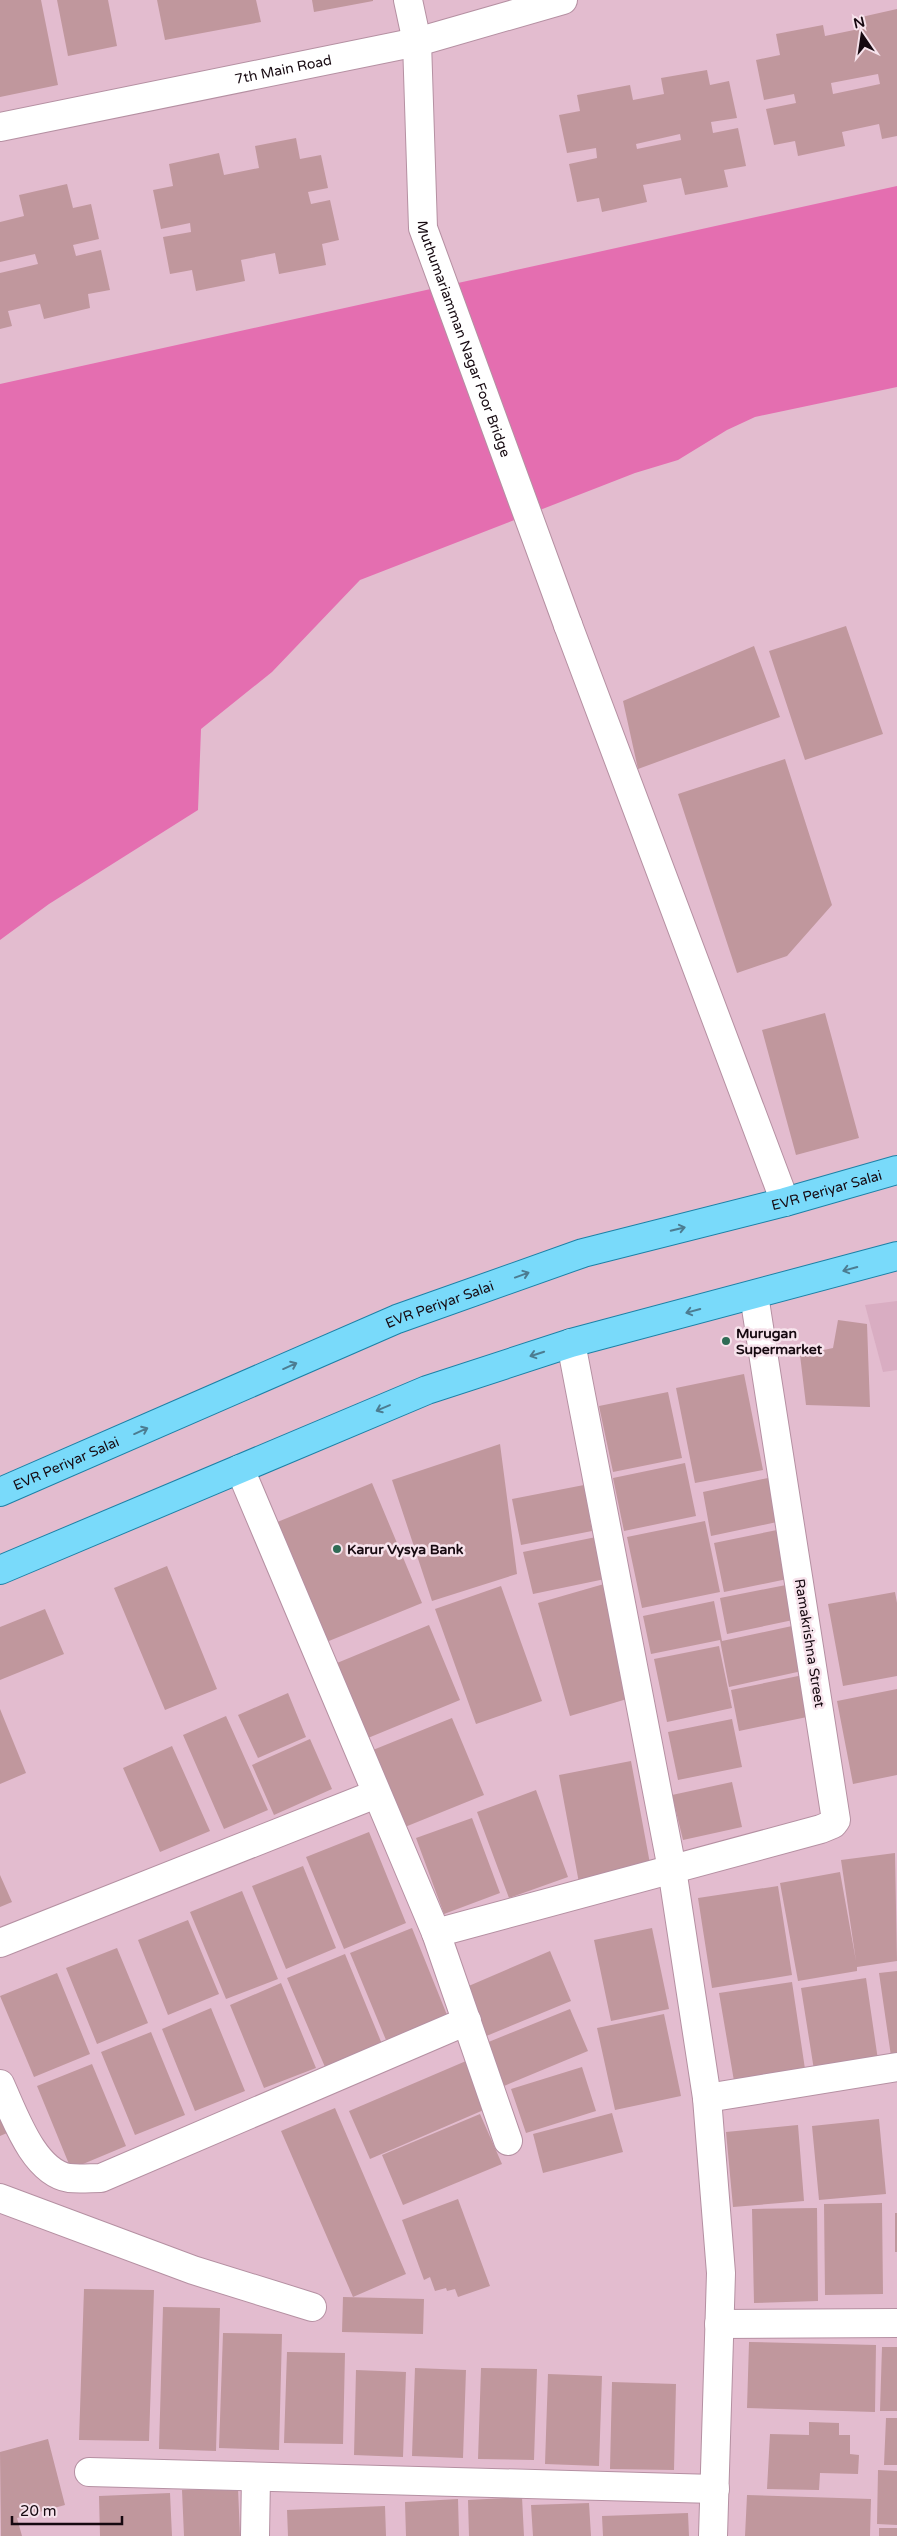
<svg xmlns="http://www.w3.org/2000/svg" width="897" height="2536" viewBox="0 0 897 2536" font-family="'Varela Round',sans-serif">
<rect width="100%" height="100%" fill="#e3bccf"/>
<path fill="#d9adc2" d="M897,1301V1370L883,1372L865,1305Z"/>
<path fill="#e46eb0" d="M897,186V387L755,417L727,430L678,460L635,473L360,580L272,672L201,729L198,810L49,904L0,940V384Z"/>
<path fill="#c0979d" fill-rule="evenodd" d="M0,0H41L58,85L0,97Z
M57,0H108L117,46L68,56Z
M157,0H256L261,22L165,40Z
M312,0H373V1L314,12Z
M897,9V136L882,139L879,124L842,132L845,146L798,156L795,141L774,145L766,109L796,103L794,94L764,100L756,60L780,55L776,34L823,25L825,36L859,29L857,18ZM878,74L880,84L833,94L831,83Z
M707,70L710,85L729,81L737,118L711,122L713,133L738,128L746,166L724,170L728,187L685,195L681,178L643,185L647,202L602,212L599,198L577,202L569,164L597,158L596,148L567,153L559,115L580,111L577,95L630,85L633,100L664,94L661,78ZM680,134L681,140L637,149L636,144Z
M296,138L300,159L321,155L328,188L308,192L311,204L330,200L339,240L322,244L326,265L279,274L275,253L241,260L245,281L196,291L192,270L170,274L163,237L191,232L190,223L161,229L153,190L173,186L169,164L219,153L224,175L259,168L255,146Z
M67,184L73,208L91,204L99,239L73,245L76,256L101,250L110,290L88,294L90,308L44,319L40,304L8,311L12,326L0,329V273L38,264L35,254L0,262V222L24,216L19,195Z
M846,626L883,734L805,760L769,651Z
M754,646L780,717L638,769L623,701Z
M785,759L832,905L787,956L737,973L678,794Z
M825,1013L859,1138L796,1155L762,1030Z
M838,1320L867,1324L870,1407L806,1405L800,1355L833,1348Z
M744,1374L763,1470L695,1483L676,1388Z
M668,1392L682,1458L613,1472L599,1406Z
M500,1444L517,1574L432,1601L392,1480Z
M685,1463L696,1516L624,1531L613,1478Z
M768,1478L777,1522L711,1536L703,1492Z
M372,1483L422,1603L324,1643L275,1523Z
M584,1485L592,1531L521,1545L512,1499Z
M705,1521L720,1592L642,1608L627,1537Z
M782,1529L792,1578L724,1592L714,1543Z
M596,1537L605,1579L533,1594L523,1552Z
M167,1566L217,1689L165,1710L114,1588Z
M604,1584L637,1696L570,1716L538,1603Z
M786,1585L793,1620L727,1634L720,1598Z
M501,1586L542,1701L476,1724L435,1609Z
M895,1592L897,1603V1676L843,1686L828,1604Z
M714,1601L722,1641L792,1626L802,1671L729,1687L720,1640L651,1654L643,1616Z
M45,1609L64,1654L0,1680V1627Z
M429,1625L460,1700L368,1738L337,1663Z
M719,1646L732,1708L667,1722L654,1659Z
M803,1675L812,1716L739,1731L731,1690Z
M897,1689V1775L853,1784L837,1701Z
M288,1693L306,1737L258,1758L238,1715Z
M0,1709L26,1773L0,1784Z
M226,1716L268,1810L224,1829L183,1735Z
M452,1718L484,1795L400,1829L368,1752Z
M732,1719L742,1767L678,1780L668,1732Z
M310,1739L332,1789L274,1815L252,1765Z
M172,1746L210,1831L160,1852L123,1768Z
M631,1761L651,1869L579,1883L559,1775Z
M732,1782L742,1827L683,1840L672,1795Z
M536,1790L568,1877L509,1898L477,1812Z
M472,1818L500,1893L444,1914L416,1838Z
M369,1832L406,1923L344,1949L306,1857Z
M895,1853L897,1961L857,1967V1971L798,1981L780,1883L840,1872L856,1961L841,1860Z
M303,1866L336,1948L286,1969L252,1886Z
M0,1875L12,1902L0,1907Z
M778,1886L792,1975L712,1988L698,1898Z
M242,1891L278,1979L226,1999L190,1912Z
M188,1920L219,1994L168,2015L138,1940Z
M412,1928L447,2015L386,2040L350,1953Z
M652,1928L669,2009L611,2021L594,1940Z
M117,1948L148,2023L97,2044L66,1968Z
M550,1951L571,2001L484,2037L464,1988Z
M345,1954L382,2044L325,2067L287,1978Z
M897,1971V2062L892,2063L879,1973Z
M57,1973L90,2054L34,2077L0,1996Z
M866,1978L878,2060L814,2070L801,1988Z
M792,1982L805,2069L734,2081L719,1993Z
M281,1983L316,2068L264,2088L230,2005Z
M211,2008L245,2091L195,2111L162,2029Z
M570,2009L588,2051L504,2086L486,2043Z
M664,2014L681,2096L615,2110L597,2028Z
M151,2032L185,2115L135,2135L101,2052Z
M466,2061L486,2109L370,2159L349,2111Z
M92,2064L126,2146L71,2169L37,2086Z
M582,2067L596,2111L526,2133L511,2089Z
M335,2108L406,2274L353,2297L281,2131Z
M612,2113L623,2152L543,2173L533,2134Z
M480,2114L502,2164L403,2205L382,2155Z
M0,2117L7,2133L0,2136Z
M879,2119L886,2194L819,2200L812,2126Z
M798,2125L804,2201L733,2207L726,2132Z
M458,2199L490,2286L458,2297L455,2289L447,2291L446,2288L435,2291L430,2277L424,2280L402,2220Z
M882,2203L883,2294L825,2295L824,2204Z
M817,2208L818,2301L754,2303L752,2209Z
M895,2213H897V2252H895Z
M84,2289L154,2290L149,2441L79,2440Z
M343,2297L424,2299L423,2334L342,2332Z
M163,2307L220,2308L216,2451L159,2449Z
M223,2333L282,2334L279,2450L219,2448Z
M749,2342L876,2345L875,2412L747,2408Z
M882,2347H897V2411H880Z
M287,2352L345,2353L343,2444L284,2443Z
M415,2368L466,2370L463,2458L412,2456Z
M481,2368L537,2369L534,2460L478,2459Z
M356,2370L406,2372L403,2457L354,2455Z
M548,2374L602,2376L599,2466L545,2464Z
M612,2382L676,2384L674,2470L610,2469Z
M886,2418H897V2465H884Z
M809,2422L839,2423V2435H850V2454L859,2455L858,2474L820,2473L819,2490L767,2489L770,2434L809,2435Z
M48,2439L65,2505L17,2518L22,2536H1L0,2452Z
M878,2470L897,2471V2525L877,2524Z
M238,2488L240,2536H184L182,2490Z
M170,2493L172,2536H100L99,2496Z
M747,2495L871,2499L870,2536H745Z
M522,2497L524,2536H469L468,2500Z
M458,2499L459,2536H406L405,2502Z
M589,2503L591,2536H533L531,2505Z
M385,2506L386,2536H288L287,2510Z
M688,2513L689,2536H603L602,2516Z
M879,2528H897V2536H879Z"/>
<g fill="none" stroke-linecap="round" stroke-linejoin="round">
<g stroke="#b590a2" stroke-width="30">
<g id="pedestrian">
<path id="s1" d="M417,42L423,228L568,625"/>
</g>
</g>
<g stroke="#b590a2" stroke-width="30">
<g id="minor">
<path d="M408,0L417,42"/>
<path id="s2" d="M0,127L417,42L563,0"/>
<path d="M568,625L785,1202"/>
<path d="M571,1343L672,1869L707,2098L721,2273L713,2536"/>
<path d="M240,1469L436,1933L508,2141"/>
<path d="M436,1933L821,1829L833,1824L836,1820L754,1295"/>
<path d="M0,1943L376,1794"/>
<path d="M0,2084C14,2114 33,2172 69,2178C79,2179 91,2178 101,2178L467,2021"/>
<path d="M707,2098L897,2067"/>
<path d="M0,2198L193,2270L312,2307"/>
<path d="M719,2324L897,2323"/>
<path d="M89,2472L715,2489"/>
<path d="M255,2536L256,2477"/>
</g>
</g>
<g stroke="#1c81a6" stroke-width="30">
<g id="primary">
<path id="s3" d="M0,1492L397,1319L583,1253L785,1202L897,1170"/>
<path d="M0,1570L427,1390L571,1343L897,1256"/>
</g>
</g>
<use href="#pedestrian" stroke="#fff" stroke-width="28"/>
<use href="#minor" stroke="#fff" stroke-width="28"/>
<use href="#primary" stroke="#79dafa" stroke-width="28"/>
</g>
<defs><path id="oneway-shaft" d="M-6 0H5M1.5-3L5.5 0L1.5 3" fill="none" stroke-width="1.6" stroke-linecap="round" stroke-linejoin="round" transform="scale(1.25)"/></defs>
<g stroke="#4c7c91">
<use href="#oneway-shaft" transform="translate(678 1229) rotate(-14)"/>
<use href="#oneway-shaft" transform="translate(850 1269) rotate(165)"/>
<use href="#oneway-shaft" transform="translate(522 1275) rotate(-20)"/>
<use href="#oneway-shaft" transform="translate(693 1311) rotate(165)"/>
<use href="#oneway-shaft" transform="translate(537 1354) rotate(162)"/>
<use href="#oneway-shaft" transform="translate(290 1366) rotate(-24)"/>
<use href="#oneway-shaft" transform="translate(383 1408) rotate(157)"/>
<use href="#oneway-shaft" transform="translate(141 1431) rotate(-24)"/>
</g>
<g fill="#2f6b55" stroke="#f7e3ec" stroke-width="2">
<circle cx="726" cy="1341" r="5"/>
<circle cx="337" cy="1549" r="5"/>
</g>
<g text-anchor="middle" stroke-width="5" stroke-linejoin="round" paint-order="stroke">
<g font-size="14" fill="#160910" stroke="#f7e3ec">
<text dy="5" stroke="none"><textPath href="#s2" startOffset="289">7th Main Road</textPath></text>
<text dy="5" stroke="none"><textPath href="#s1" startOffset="304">Muthumariamman Nagar Foor Bridge</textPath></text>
<text dy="5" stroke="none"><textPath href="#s3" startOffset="882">EVR Periyar Salai</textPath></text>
<text dy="5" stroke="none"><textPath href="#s3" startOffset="478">EVR Periyar Salai</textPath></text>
<text dy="5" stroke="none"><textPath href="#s3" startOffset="72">EVR Periyar Salai</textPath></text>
<text transform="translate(810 1643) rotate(81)" y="5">Ramakrishna Street</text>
</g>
<g font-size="14" font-weight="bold" fill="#160910" stroke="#f7e3ec" text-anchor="start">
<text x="736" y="1338">Murugan<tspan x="736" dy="16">Supermarket</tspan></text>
<text x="347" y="1554">Karur Vysya Bank</text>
</g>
</g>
<g transform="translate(862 35) rotate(347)" stroke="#f7e3ec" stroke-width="4" paint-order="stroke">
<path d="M0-4L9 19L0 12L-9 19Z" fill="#160910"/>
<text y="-8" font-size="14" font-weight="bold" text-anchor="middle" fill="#160910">N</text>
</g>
<path d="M12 2516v8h110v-8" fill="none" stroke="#160910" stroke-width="2.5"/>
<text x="20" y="2516" font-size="15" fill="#160910" stroke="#f7e3ec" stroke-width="4" paint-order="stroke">20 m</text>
</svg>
